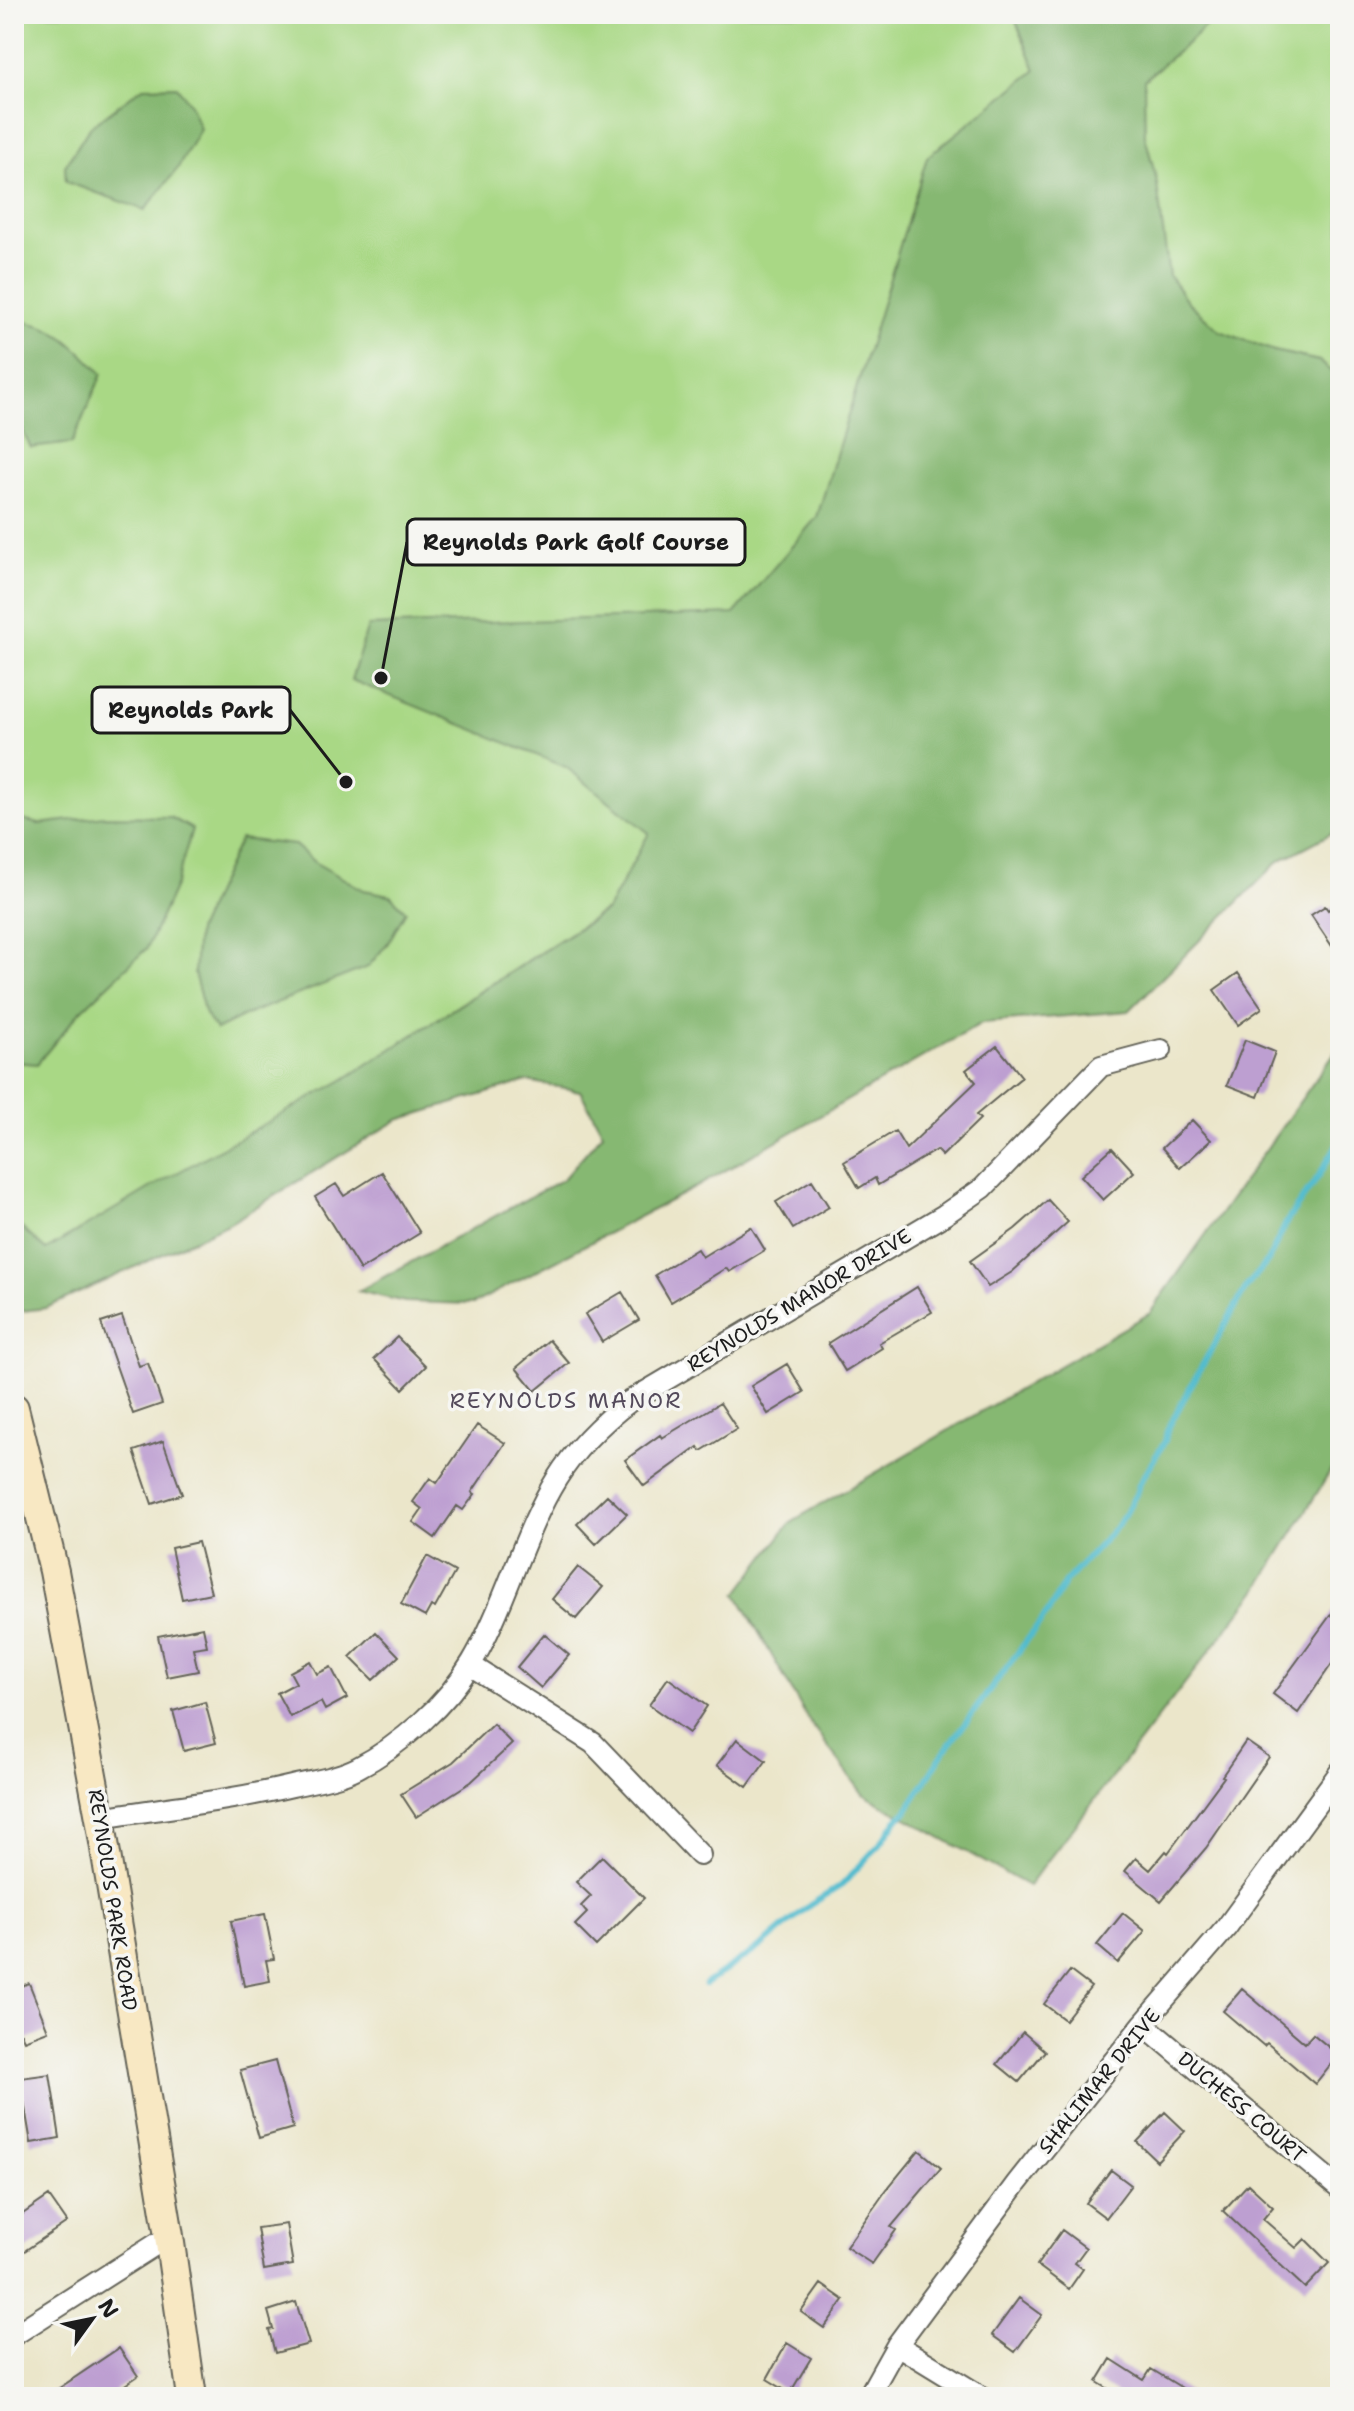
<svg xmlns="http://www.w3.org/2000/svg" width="1354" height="2411" viewBox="0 0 1354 2411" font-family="'Shantell Sans',sans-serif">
<rect width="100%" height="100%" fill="#f6f6f2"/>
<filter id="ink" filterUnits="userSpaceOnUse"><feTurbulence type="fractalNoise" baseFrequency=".0125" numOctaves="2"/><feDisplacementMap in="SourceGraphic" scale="16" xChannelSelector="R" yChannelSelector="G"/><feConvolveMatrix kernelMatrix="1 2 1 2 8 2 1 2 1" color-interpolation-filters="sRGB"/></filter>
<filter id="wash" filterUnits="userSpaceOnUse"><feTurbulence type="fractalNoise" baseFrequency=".006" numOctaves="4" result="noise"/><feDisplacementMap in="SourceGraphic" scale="32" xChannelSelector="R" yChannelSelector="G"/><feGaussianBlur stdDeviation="1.8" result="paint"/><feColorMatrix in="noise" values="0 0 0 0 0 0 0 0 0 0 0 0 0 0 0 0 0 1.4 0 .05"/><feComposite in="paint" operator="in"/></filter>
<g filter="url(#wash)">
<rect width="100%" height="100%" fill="#ebe6ca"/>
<path fill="#a9d885" stroke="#627a50" stroke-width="2" d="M14,14H1340V378L1319,361L1274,351L1237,338L607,909L110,1232L14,1307Z"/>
<path fill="#86b872" stroke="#516a47" stroke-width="2" d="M1013,14H1218L1191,40L1144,80L1145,136L1156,177L1169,276L1189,303L1220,331L1274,351L1319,361L1340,378V829L1279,861L1129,1011L982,1023L698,1186L473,1304L405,1302L358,1291L563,1179L603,1133L580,1091L527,1081L398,1120L230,1223L46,1308L14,1312V1221L46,1250L150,1188L343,1080L607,910L649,833L566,767L351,680L368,626L734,614L817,517L927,157L1036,70Z
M177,86L190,104L200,129L178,168L145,210L66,182L65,166L90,127L143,87Z
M14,320C56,324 75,345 102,374L72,443L31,448L14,414Z
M104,816L170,817L192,829L176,884L147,948L78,1014L37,1064L14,1062V818L39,824Z
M240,839L295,845L314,862L364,890L390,895L406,911L388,943L368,967L248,1014L216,1030L205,1014L194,973L197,931Z
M1340,1045V1456L1257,1590L1028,1886L863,1794L809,1721L737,1594L791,1522L1150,1313Z"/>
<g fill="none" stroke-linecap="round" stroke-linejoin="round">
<path stroke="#51bbce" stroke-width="6" d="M705,1984L763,1945L810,1905L842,1885L880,1844L899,1817L905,1813L946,1749L1048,1612L1065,1582L1119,1524L1136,1494L1139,1484L1165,1441L1167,1430L1188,1391L1247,1286L1268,1261L1287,1221L1320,1174L1340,1139"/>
</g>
<g id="blocks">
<path fill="#bd9fd1" d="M1340,901V958L1311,915L1325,906L1328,910Z
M1238,973L1262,1008L1238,1025L1214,990Z
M1245,1040L1275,1052L1258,1097L1227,1085Z
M997,1046L1022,1077L976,1115L980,1119L942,1156L936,1150L878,1185L875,1178L859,1188L844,1162L895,1131L906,1149L976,1082L966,1070Z
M1192,1120L1211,1140L1180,1168L1162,1148Z
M1112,1148L1134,1172L1103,1200L1081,1176Z
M382,1172L420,1233L360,1270L315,1197L336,1184L344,1196Z
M812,1180L829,1207L793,1229L776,1202Z
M1048,1200L1068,1222L1012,1272L988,1287L970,1261L1015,1229Z
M751,1227L765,1250L729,1272L726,1268L671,1302L655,1275L697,1249L702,1257Z
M917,1287L932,1312L879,1343L882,1348L845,1371L828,1343Z
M622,1292L639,1320L602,1342L585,1314Z
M122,1316L139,1366L148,1363L162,1404L133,1414L101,1323Z
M397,1337L426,1366L403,1389L374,1359Z
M549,1340L569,1363L535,1391L516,1368Z
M787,1364L804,1392L768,1414L751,1386Z
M720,1403L737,1429L701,1451L698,1447L644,1486L625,1460L660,1435L662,1438Z
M477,1425L505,1443L472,1492L475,1494L463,1510L457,1506L435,1538L413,1522L422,1509L413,1502L430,1478L437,1483Z
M163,1441L182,1494L152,1504L134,1451Z
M607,1495L627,1514L596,1544L577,1524Z
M198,1542L211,1593L182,1599L171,1548Z
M427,1556L455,1572L435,1608L431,1606L425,1617L401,1604Z
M578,1567L603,1587L576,1619L552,1599Z
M1340,1602V1652L1298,1713L1273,1694Z
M203,1627L207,1646L193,1648L198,1671L167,1677L158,1636Z
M376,1632L399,1656L373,1680L350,1657Z
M544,1634L569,1655L541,1688L517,1667Z
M310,1661L317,1674L331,1667L347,1698L325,1710L321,1702L290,1717L277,1693L296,1683L290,1672Z
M668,1678L707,1706L689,1733L649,1705Z
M205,1702L216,1743L184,1751L173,1711Z
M493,1724L512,1744L471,1782L416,1817L401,1794L453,1762Z
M737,1739L766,1761L747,1787L717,1765Z
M1246,1741L1269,1757L1206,1848L1161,1901L1125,1871L1136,1858L1150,1870L1166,1851L1168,1853L1224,1777L1222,1776Z
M602,1856L644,1898L596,1946L575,1925L587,1913L581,1906L591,1896L576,1882Z
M1123,1913L1145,1931L1118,1963L1097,1945Z
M265,1914L274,1959L266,1960L270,1981L244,1986L231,1921Z
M1070,1971L1091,1987L1065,2020L1044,2004Z
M29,1983L48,2031L24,2040L21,2033L14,2035V1989Z
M1242,1989L1305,2043L1313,2034L1338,2055L1315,2084L1267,2043L1264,2046L1223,2011Z
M1023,2032L1045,2051L1019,2082L997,2064Z
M275,2061L293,2128L259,2138L240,2070Z
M50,2074L60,2138L31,2143L20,2078Z
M1165,2112L1185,2131L1157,2161L1137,2142Z
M919,2150L941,2168L891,2227L896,2230L872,2264L846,2247L887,2189Z
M1111,2170L1131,2185L1106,2218L1086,2203Z
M1248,2184L1273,2207L1263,2219L1296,2248L1305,2239L1329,2263L1305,2288L1223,2211Z
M49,2196L67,2222L14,2258V2220Z
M286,2224L293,2265L264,2270L257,2228Z
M1062,2230L1086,2248L1075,2263L1083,2269L1069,2289L1037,2265Z
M821,2284L844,2300L824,2328L801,2312Z
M1019,2298L1042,2315L1015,2352L992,2335Z
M296,2302L309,2344L275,2353L269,2330L273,2329L268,2311Z
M787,2343L811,2358L790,2393L767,2379Z
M119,2348L138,2376L107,2397H46Z
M1111,2359L1144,2380L1151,2369L1197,2397H1122L1097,2382Z"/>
</g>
</g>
<g filter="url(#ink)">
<use href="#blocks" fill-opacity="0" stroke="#646359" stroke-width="2"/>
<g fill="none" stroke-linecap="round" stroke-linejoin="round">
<g stroke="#646359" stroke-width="24">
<path id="street" d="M470,1665L593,1743L700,1855
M100,1818C164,1808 229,1801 292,1786C314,1781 337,1778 357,1768C400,1746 447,1704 472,1662C486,1639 496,1615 506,1590C540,1506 555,1458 630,1401L944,1215L983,1188L1101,1066L1161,1050
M1143,2024L1340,2189
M14,2335L169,2236
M897,2345L982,2397
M868,2397L897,2345L1017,2183L1143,2024L1226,1928L1340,1772"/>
</g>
<g stroke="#646359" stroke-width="32">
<path id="secondary" d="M14,1408L54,1571L100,1818L169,2236L192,2397"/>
</g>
<use href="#street" stroke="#fff" stroke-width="20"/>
<use href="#secondary" stroke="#f8e8c3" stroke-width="28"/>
</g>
</g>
<g text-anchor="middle" stroke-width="7" stroke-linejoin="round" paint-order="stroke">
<g font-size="20" fill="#1c1c1c" stroke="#f6f6f2">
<text transform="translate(799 1300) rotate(-31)" y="7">REYNOLDS MANOR DRIVE</text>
<text transform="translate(113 1900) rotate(81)" y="7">REYNOLDS PARK ROAD</text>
<text transform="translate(1099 2081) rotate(-51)" y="7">SHALIMAR DRIVE</text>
<text transform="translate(1242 2107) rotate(40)" y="7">DUCHESS COURT</text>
</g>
<g font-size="22" letter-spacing="2" fill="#544a5b" stroke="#f6f6f2">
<text x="566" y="1408">REYNOLDS MANOR</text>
</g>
</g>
<path fill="none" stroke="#1c1c1c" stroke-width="3" d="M381 678L407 542M346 782L290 710"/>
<g fill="#1c1c1c" stroke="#f6f6f2" stroke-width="3">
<circle cx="381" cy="678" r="8"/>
<circle cx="346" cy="782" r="8"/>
</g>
<g fill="#f6f6f2" stroke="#1c1c1c" stroke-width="3">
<rect x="407" y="519" width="338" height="46" rx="8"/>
<rect x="92" y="687" width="198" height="46" rx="8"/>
</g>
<g font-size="22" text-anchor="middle" font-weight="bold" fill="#1c1c1c">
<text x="576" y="550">Reynolds Park Golf Course</text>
<text x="191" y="718">Reynolds Park</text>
</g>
<rect width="1354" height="2411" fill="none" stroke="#f6f6f2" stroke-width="48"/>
<g transform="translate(92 2319) rotate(57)" stroke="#f6f6f2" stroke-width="6" paint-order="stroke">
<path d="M0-6L14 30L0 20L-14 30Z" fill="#1c1c1c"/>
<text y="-12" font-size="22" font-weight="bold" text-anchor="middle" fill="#1c1c1c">N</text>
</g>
</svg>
